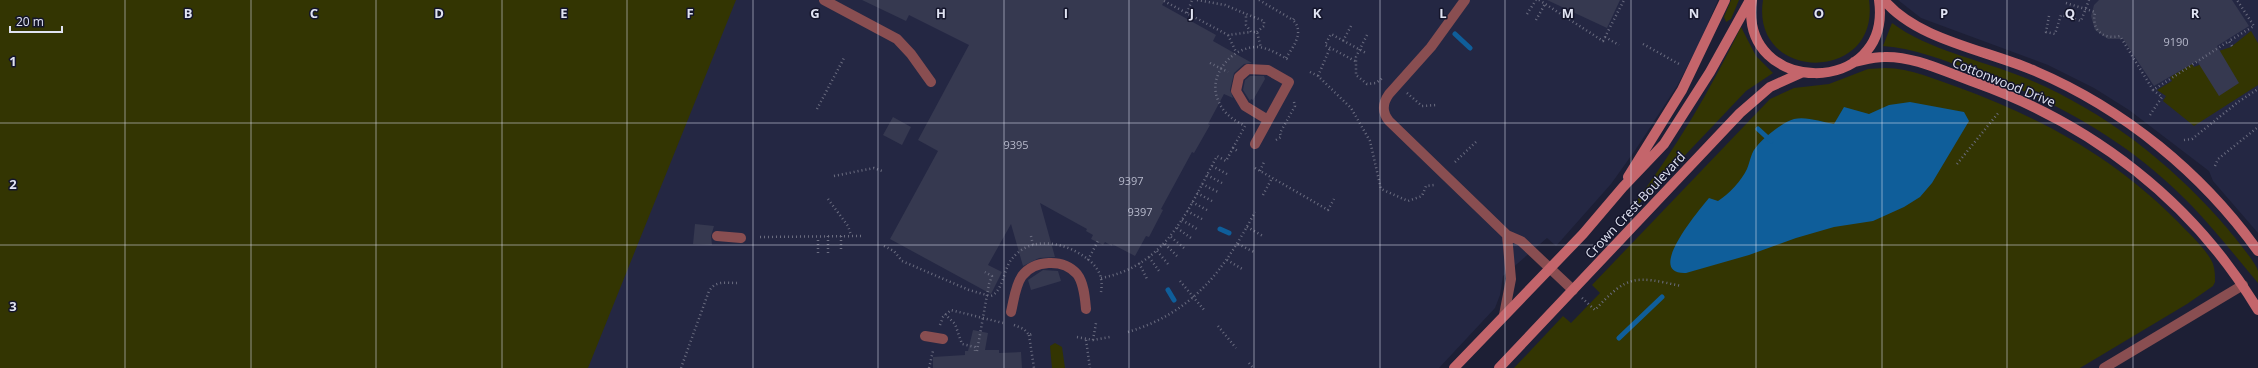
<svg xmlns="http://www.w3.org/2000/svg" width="2258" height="368" viewBox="0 0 2258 368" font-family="'Open Sans',sans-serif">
<rect width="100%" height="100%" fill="#1d1f35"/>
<path fill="#242743" d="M0,0H1718L1699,44L1677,86L1636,149L1611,184L1556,246L1547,238L1503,276L1500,295L1495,308L1439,368H0Z
M1898,0H2258V233L2213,181L2209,171L2129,110L2094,88L2048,65L1921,18Z"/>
<path fill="#333502" d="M0,0H736L588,368H0Z
M1731,0H1739L1731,19L1726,22L1724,17Z
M1763,0H1869C1881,84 1750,83 1763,0Z
M1892,23C1928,50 1981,60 2023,77C2099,108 2166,159 2220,220C2228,229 2256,262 2258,271C2258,275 2258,280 2258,283C2236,257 2215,230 2191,205C2130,142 2055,100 1973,71C1943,60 1914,48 1883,46Z
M1741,27L1756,56L1773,73L1746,91L1635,208L1632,207C1675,150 1710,91 1741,27Z
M2251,31L2258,43V85L2194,126L2163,101L2166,96L2157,90L2172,81L2170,77L2192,64L2194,67L2207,62L2219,51L2231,47Z
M1885,68C1911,68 1936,80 1960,88C2044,119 2115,158 2178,222C2189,234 2207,249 2213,264C2215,270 2215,276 2215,282L2213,286L2187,304L2080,368H1514L1563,316L1571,323L1600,293L1592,285L1770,99L1794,88L1829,84L1868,69Z
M1055,343L1062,347L1065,368H1052L1050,346Z"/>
<path fill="#0f5e9a" d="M1910,102L1964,112L1969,121L1932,183L1920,197L1904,207L1873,221L1834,227L1796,238L1749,255L1686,273C1643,275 1701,208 1709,198L1718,201C1728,195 1742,180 1747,169C1749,164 1750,159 1752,154C1756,143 1782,122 1794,119C1806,116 1822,122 1834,124L1844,107L1869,114L1889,105Z"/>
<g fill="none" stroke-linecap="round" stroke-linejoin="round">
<path stroke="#0f5e9a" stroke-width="5" d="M1455,34L1470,48
M1758,129L1771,141
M1220,229L1229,233
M1168,290L1174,300
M1619,338L1662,297"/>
</g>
<path fill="#363950" d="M862,0H1165L1162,5L1216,35L1213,41L1252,63L1244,64L1234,73L1230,90L1233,98L1224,94L1208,124L1210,125L1194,153L1192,152L1161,209L1163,210L1149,237L1146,236L1135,256L1112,244V246L1105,242L1103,245L1091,239L1093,235L1086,231L1087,229L1040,203L1055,257L1039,258L1023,266L1011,224L988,265L1002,272L991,294L890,239L938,151L918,140L969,45L909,15L906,21Z
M1547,0H1620L1607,28Z
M2099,0H2232L2249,26L2217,46L2239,83L2219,96L2197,61L2154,86L2123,39H2108L2095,30L2091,16L2094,5Z
M1250,76H1264L1265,79L1253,100L1251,99L1250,101L1243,90L1245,80Z
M893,117L911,127L902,145L883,135Z
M695,224L714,226L711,236L712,245L693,244Z
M1043,270L1058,271L1061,281L1031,290L1028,280Z
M973,330L988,333L985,350H999V353L1021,352L1022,368H933V357L965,355V351H968Z"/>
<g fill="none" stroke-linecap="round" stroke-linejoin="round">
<path stroke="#6b6d80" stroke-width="2.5" stroke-dasharray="1 3" stroke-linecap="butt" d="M1197,0L1225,5L1246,14
M1259,0L1293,20L1295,17
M1539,0L1603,41L1624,0
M1164,1L1228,35L1251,32
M2066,3L2095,12C2091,30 2103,40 2120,36L2153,90
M1187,13L1192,0
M1527,14L1536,0
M2049,16L2046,32L2055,34L2061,15L2081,21L2089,0
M1536,20L1545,4
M1257,32L1264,26V21L1246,14V25L1251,32H1257L1261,48
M1228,35L1236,52
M1367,35L1356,57V75L1367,84L1376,83L1384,77
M1605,37L1619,45
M1343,41L1351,26
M1643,44L1679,64
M2232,46L2229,41L2254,26L2237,0
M1286,58C1293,47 1305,32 1293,20
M1355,61L1325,45L1331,34L1366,53
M1210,63L1228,72
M1310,72L1318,76L1351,108L1370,141L1381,189L1408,201L1422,196L1426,186L1434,185
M1318,76L1330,48
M1407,93L1422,106L1436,105
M817,109L844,58
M2150,115L2162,97L2153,90L2229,41
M1276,140L1281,137L1280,133L1295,106L1294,102
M2184,140L2192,139L2238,102L2258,89
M1233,148L1245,126C1233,120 1223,113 1218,100C1207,76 1232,46 1258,47C1269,48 1280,55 1289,60
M1455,162L1476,142
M1957,164L1999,112
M1212,166L1227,174
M2215,166L2218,159L2258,127
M1255,168L1328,210L1334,199
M1260,171L1264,162
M1207,175L1222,183
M834,176L874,168L882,171
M1202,184L1218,192
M1197,193L1212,201
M1263,195L1272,178
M828,199L848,226L851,235
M1192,202L1207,210
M1187,211L1202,219
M1182,220L1197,229
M1247,227L1263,236
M1177,228L1191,238
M828,236V254
M841,236V252
M1031,236L1033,245
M760,237L864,236
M1171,237L1184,248
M818,240V254
M1165,244L1177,256
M1238,244L1254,252
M884,246L894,251L902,261L969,290L990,296C1002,294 1004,269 1011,260C1031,233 1069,243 1090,261C1100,270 1103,279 1101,292
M1157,251L1168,264
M1149,257L1159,271
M1088,260L1099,239
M1227,260L1244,270
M1139,263L1147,279
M1101,278C1167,266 1189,208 1217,156L1226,161L1233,148L1239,152
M1180,281L1205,311
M1582,298L1595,310C1628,274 1635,276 1681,286
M945,314L955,324L962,344L975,347V351
M940,325L943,317L951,310L1003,323
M1014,325L1024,329L1029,335L1032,334
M1218,326L1236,348
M1128,332C1194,312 1224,270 1255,212
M1029,335L1034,368
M1077,337L1093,340L1110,337
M1086,340L1090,368
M1093,340L1096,323
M1249,363L1253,368
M681,368L709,291C716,280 726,283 737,283
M929,368L933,351"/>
<path stroke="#894e51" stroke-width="10" d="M824,0L897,39L911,54L931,82
M1255,144L1289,82L1268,70L1248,69L1239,77L1236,91L1245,106L1268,120
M717,236L741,238
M1011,312C1014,300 1015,286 1022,276C1034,260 1063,258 1077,274C1084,283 1085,298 1086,309
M925,336L943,339"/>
<path stroke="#894e51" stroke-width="10" d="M1465,0L1431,47L1389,94C1382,104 1382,112 1389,121L1507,235L1521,241L1573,290
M1504,315L1511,279L1507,235
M2104,368L2243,285"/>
<path stroke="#c4656b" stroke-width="10" d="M1752,0C1738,97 1893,98 1879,0
M1884,0C1917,40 1987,50 2035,71C2124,109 2202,173 2258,251
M1854,62C1864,60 1874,57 1884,57C1915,56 1945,72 1974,82C2092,124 2193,201 2258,310
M1628,177L1682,90L1725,0
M1454,368L1583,234L1623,187L1664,144L1710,72L1750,0
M1499,368L1740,113L1770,87L1801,73"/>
<path stroke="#6b6d80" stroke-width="2.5" stroke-dasharray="1 3" stroke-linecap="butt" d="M977,351L989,284L992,276L985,272"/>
</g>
<path fill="none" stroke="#e0e3f2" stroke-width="1" stroke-opacity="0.55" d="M125,0V368M251,0V368M376,0V368M502,0V368M627,0V368M753,0V368M878,0V368M1004,0V368M1129,0V368M1254,0V368M1380,0V368M1505,0V368M1631,0V368M1756,0V368M1882,0V368M2007,0V368M2133,0V368M0,123H2258M0,245H2258"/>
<g text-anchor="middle" stroke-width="3" stroke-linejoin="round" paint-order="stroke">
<g font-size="11" fill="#b6b8ca">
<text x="2176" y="46">9190</text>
<text x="1016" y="149">9395</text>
<text x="1131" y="185">9397</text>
<text x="1140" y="216">9397</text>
</g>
<g font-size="13" fill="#e0e3f2" stroke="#14152b">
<text transform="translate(2004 82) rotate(22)" y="5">Cottonwood Drive</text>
<text transform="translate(1635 205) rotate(-47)" y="5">Crown Crest Boulevard</text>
</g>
</g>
<g font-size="13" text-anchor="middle" font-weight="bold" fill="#e0e3f2" stroke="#14152b" stroke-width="3" stroke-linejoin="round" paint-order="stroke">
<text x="188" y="18">B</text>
<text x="314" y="18">C</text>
<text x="439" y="18">D</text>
<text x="564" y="18">E</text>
<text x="690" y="18">F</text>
<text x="815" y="18">G</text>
<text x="941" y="18">H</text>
<text x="1066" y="18">I</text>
<text x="1192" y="18">J</text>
<text x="1317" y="18">K</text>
<text x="1443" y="18">L</text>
<text x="1568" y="18">M</text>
<text x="1694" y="18">N</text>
<text x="1819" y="18">O</text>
<text x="1944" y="18">P</text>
<text x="2070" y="18">Q</text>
<text x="2195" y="18">R</text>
<text x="13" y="66">1</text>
<text x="13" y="189">2</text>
<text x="13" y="311">3</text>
</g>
<path d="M10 26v6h52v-6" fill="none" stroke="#e0e3f2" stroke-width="2"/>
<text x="16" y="26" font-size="12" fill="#e0e3f2" stroke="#14152b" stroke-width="3" paint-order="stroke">20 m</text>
</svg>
